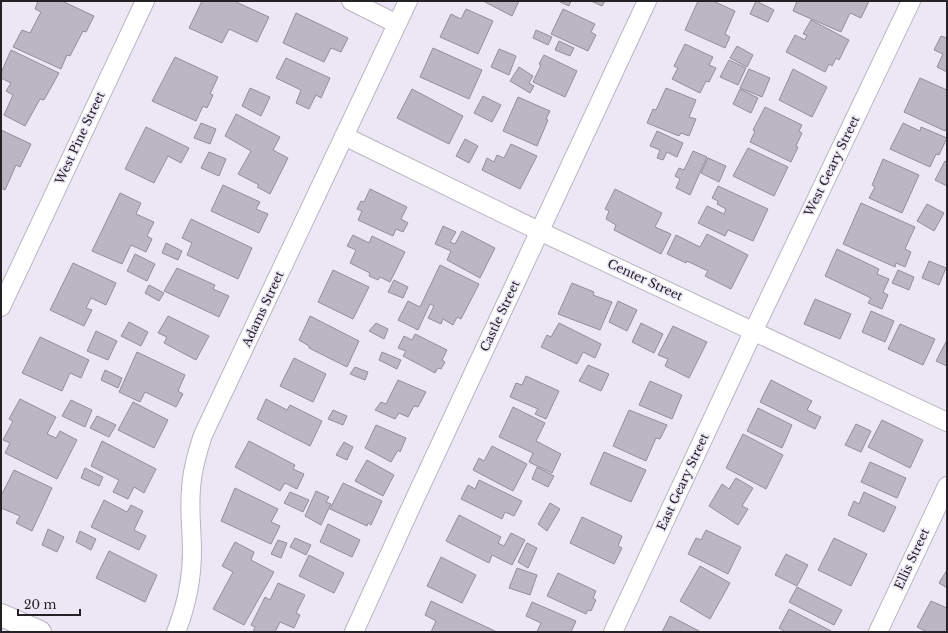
<svg xmlns="http://www.w3.org/2000/svg" width="948" height="633" viewBox="0 0 948 633" font-family="'Libre Baskerville',serif">
<rect width="100%" height="100%" fill="#ece7f5"/>
<path fill="#bbb6c3" stroke="#948e9b" d="M38,1H62L94,16L86,32L83,31L70,56L67,55L61,69L13,47L22,30L30,33L41,12L35,9Z
M202,1H236V2L269,17L257,42L229,29L222,43L189,28Z
M483,1H519L512,16Z
M558,1H571L569,6Z
M591,1H605L602,6Z
M698,1H713L735,11L725,34L730,37L725,48L685,30Z
M756,1L774,10L768,22L750,14Z
M797,1H869L861,18L850,13L841,32L793,11Z
M466,9L493,21L478,54L440,37L451,14L461,19Z
M563,9L595,24L591,32L596,35L588,51L551,34Z
M296,13L348,38L341,52L331,48L324,62L283,43Z
M811,20L849,40L839,60L836,58L832,66L829,64L825,72L786,52L795,35L805,40L807,35L803,34Z
M536,30L552,37L548,45L533,38Z
M941,36L947,38V72L937,67L943,54L934,50Z
M559,41L574,48L570,56L555,50Z
M685,44L713,57L709,65L716,68L709,82L706,81L700,93L672,79L678,68L674,66Z
M737,46L753,55L747,67L730,58Z
M433,48L482,70L469,99L420,77Z
M499,49L516,56L509,75L491,67Z
M11,50L59,73L44,100L40,99L25,126L4,115L13,95L6,91L11,83L1,78V73Z
M544,55L577,71L565,97L533,82L541,65L539,64Z
M175,57L218,77L210,94L213,95L207,108L203,106L196,121L152,101Z
M286,58L330,78L321,98L316,95L309,109L296,103L301,90L276,78Z
M729,60L746,68L738,85L720,77Z
M519,67L533,76L529,83L534,86L530,93L510,81Z
M749,69L770,78L762,97L740,88Z
M793,69L827,87L812,117L779,100Z
M920,78L947,90V127L945,131L904,112Z
M250,88L270,97L261,116L242,106Z
M666,88L696,100L689,117L696,119L689,136L681,133L679,136L647,123L653,109L656,110Z
M412,89L463,116L449,144L397,118Z
M740,89L758,98L751,113L733,104Z
M483,96L501,105L492,122L474,113Z
M518,97L550,111L546,119L548,120L537,146L503,131Z
M765,107L802,125L799,131L802,133L796,146L798,147L791,162L750,142L755,131L753,130Z
M236,114L280,137L273,150L288,158L270,194L257,187L259,185L238,174L251,151L225,136Z
M201,123L216,129L210,144L194,138Z
M903,123L920,131L921,127L947,138L939,155L936,154L930,167L890,149Z
M146,127L189,148L181,163L168,156L154,183L125,169Z
M1,130L31,144L20,167L16,165L5,190L1,188Z
M657,131L683,143L677,157L667,152L663,160L657,158L660,150L650,146Z
M465,139L478,146L469,163L456,156Z
M511,144L537,156L520,189L482,170L487,158L494,162L497,155L504,158Z
M748,148L788,167L774,196L733,176Z
M693,151L707,157L690,195L676,188L680,179L675,176L679,168L684,170Z
M209,152L226,159L219,176L201,168Z
M708,158L726,166L719,182L701,173Z
M883,159L919,175L902,213L869,198L875,187L872,185Z
M945,161L947,162V186L935,180Z
M223,185L260,202L256,209L268,214L259,233L211,211Z
M718,186L768,209L753,241L728,230L725,236L698,223L707,206L724,214L726,209L717,204L718,201L712,198Z
M370,189L407,207L401,219L408,223L403,232L396,229L393,236L358,220L362,211L357,209L361,201L364,202Z
M615,189L662,213L655,227L671,234L661,254L614,230L616,225L606,219L609,211L605,209Z
M120,193L141,203L136,214L154,222L147,236L152,239L146,252L131,245L122,264L92,251Z
M861,203L915,227L905,249L911,252L905,267L896,263L895,267L843,244Z
M927,204L944,213L934,231L917,221Z
M191,219L252,248L238,279L187,255L192,243L182,238Z
M443,226L456,232L450,242L455,244L462,231L495,248L480,278L447,260L451,251L435,244Z
M707,234L748,255L731,289L705,276L708,271L687,261L686,263L667,254L676,235L700,247Z
M353,235L369,243L372,236L405,252L390,282L380,277L378,280L369,276L370,273L350,263L356,250L347,246Z
M166,243L182,251L178,260L162,253Z
M837,249L879,269L877,274L889,279L883,292L888,295L882,309L868,303L871,298L825,276Z
M135,254L155,264L147,281L127,271Z
M929,261L946,268L939,285L922,278Z
M73,263L116,283L106,305L91,298L86,308L92,310L84,326L50,310Z
M440,265L479,284L461,319L457,317L453,325L443,319L441,324L428,318L434,306L430,304L418,330L398,320L408,301L420,307Z
M177,268L215,285L213,289L229,296L219,317L164,291Z
M333,270L369,287L353,319L318,302Z
M898,270L914,277L909,290L892,283Z
M394,280L408,287L403,298L388,292Z
M572,283L594,292L593,295L612,302L600,330L558,314Z
M149,285L164,293L159,301L145,293Z
M815,299L851,314L840,339L804,324Z
M618,301L637,310L627,331L609,322Z
M871,311L894,321L885,342L862,332Z
M168,316L209,336L196,360L164,343L167,337L158,333Z
M310,316L359,341L347,367L309,348V346L299,340Z
M129,322L148,332L141,346L121,336Z
M376,323L388,329L384,339L369,331Z
M559,323L601,344L595,358L583,352L577,364L541,347L547,335L551,337Z
M641,323L663,334L654,353L632,342Z
M900,324L935,339L923,365L888,349Z
M673,326L707,342L689,378L665,366L668,359L658,355Z
M96,331L117,341L108,360L87,351Z
M415,334L447,350L442,360L445,362L441,369L438,368L435,373L403,356L406,351L398,348L404,336L412,340Z
M40,337L89,360L81,378L70,373L62,391L22,373Z
M947,340V366L936,361Z
M137,352L185,375L178,391L183,394L176,407L145,392L140,402L119,392Z
M382,352L401,360L397,369L379,360Z
M294,358L326,374L313,402L280,386Z
M588,365L609,374L601,391L579,381Z
M355,367L368,372L365,380L350,374Z
M105,370L122,378L118,388L101,380Z
M526,376L559,391L546,419L535,414L538,409L510,397L516,383L522,385Z
M398,380L426,392L418,407L414,406L408,417L399,413L395,419L375,410L381,402L386,404Z
M771,380L812,401L807,410L821,417L815,429L760,402Z
M650,381L682,395L672,419L639,405Z
M20,399L56,417L47,434L56,438L60,431L77,440L57,479L5,453L10,443L3,440L13,421L9,419Z
M266,399L287,410L290,405L322,421L310,446L257,419Z
M71,400L92,410L85,427L62,416Z
M133,402L168,420L154,448L118,430Z
M513,407L545,423L536,441L561,454L552,473L529,462L533,453L499,437Z
M758,408L792,425L782,448L747,431Z
M333,410L347,416L343,425L328,419Z
M629,410L667,425L660,439L656,438L646,461L613,446Z
M97,416L116,425L109,437L90,428Z
M882,420L923,440L910,468L868,447Z
M856,424L871,431L861,452L845,445Z
M376,425L406,438L400,452L398,450L391,462L365,448Z
M743,434L783,455L766,489L726,468Z
M102,441L156,469L144,493L134,487L128,499L113,492L119,480L91,466Z
M249,441L295,465L293,469L304,474L297,489L285,483L280,491L235,467Z
M344,442L353,447L347,460L336,455Z
M492,446L527,464L513,491L473,470L479,458L484,461Z
M604,452L646,470L631,502L590,484Z
M367,460L394,475L383,496L355,481Z
M870,462L906,478L897,498L861,482Z
M537,467L554,476L548,487L532,479Z
M85,468L103,477L99,486L81,478Z
M14,470L52,488L32,531L16,523L20,516L1,508V496Z
M736,478L753,488L742,506L748,509L738,525L709,506L722,484L729,489Z
M479,480L522,501L514,516L505,512L502,519L461,499L468,485L475,489Z
M343,483L382,501L371,525L368,523L367,526L330,509Z
M235,488L278,509L271,522L280,526L271,544L221,521Z
M316,491L329,497L326,502L331,504L321,525L305,516Z
M290,492L309,500L303,512L284,503Z
M864,492L896,507L884,532L848,515L854,501L859,504Z
M104,500L127,512L131,505L143,511L134,530L146,536L139,550L91,527Z
M550,503L560,509L547,531L538,524Z
M459,515L501,537L498,543L504,546L511,533L525,540L512,565L492,555L489,563L446,541Z
M582,517L622,536L618,546L622,548L614,564L570,543Z
M328,524L360,540L352,557L320,542Z
M48,529L64,537L57,552L42,545Z
M706,530L741,547L728,574L688,554L696,538L701,540Z
M80,531L96,539L91,550L76,542Z
M295,538L311,545L306,555L290,547Z
M834,538L867,554L851,586L818,570Z
M278,540L287,543L281,558L271,554Z
M235,542L254,552L251,560L274,572L244,625L213,609L233,572L222,566Z
M527,543L537,548L528,568L518,562Z
M109,551L157,575L145,602L96,578Z
M786,554L808,565L797,586L775,575Z
M309,555L344,573L334,593L299,576Z
M441,557L476,575L462,603L427,586Z
M700,566L730,583L710,619L680,601Z
M517,568L537,575L530,595L509,588Z
M947,570V588L939,583Z
M558,573L596,591L593,598L596,600L591,611L588,610L586,614L547,596Z
M278,583L305,595L296,613L300,615L294,628L280,622L275,632H253L255,627L251,625L265,597L270,600Z
M797,587L842,610L834,625L789,602Z
M431,601L497,632H431L436,621L425,615Z
M931,601L947,608V632H927L917,627Z
M532,602L576,621L571,632H537L541,623L526,616Z
M789,609L831,631L830,632H785L779,628Z
M670,616L701,632H662Z"/>
<g fill="none" stroke-linecap="round" stroke-linejoin="round">
<g stroke="#bab5c2" stroke-width="20">
<path id="street" d="M351,1L397,24
M344,136L539,231L947,422
M1,307L145,1
M176,632C186,607 192,578 192,551C192,530 189,510 191,489C192,470 197,453 203,435L408,1
M354,632L411,507L647,1
M613,632L753,332L911,1
M878,632L947,486"/>
</g>
<g stroke="#bab5c2" stroke-width="24">
<path id="secondary" d="M1,615L40,632"/>
</g>
<use href="#street" stroke="#fff" stroke-width="18"/>
<use href="#secondary" stroke="#fff" stroke-width="22"/>
</g>
<g text-anchor="middle" stroke-width="3" stroke-linejoin="round" paint-order="stroke">
<g font-size="12" fill="#242227" stroke="#ece7f5">
<text transform="translate(80 138) rotate(-65)" y="4">West Pine Street</text>
<text transform="translate(832 166) rotate(-64)" y="4">West Geary Street</text>
<text transform="translate(645 280) rotate(25)" y="4">Center Street</text>
<text transform="translate(263 309) rotate(-65)" y="4">Adams Street</text>
<text transform="translate(500 316) rotate(-65)" y="4">Castle Street</text>
<text transform="translate(683 482) rotate(-65)" y="4">East Geary Street</text>
<text transform="translate(912 559) rotate(-65)" y="4">Ellis Street</text>
</g>
</g>
<rect width="948" height="633" fill="none" stroke="#242227" stroke-width="4"/>
<path d="M18 609v6h62v-6" fill="none" stroke="#242227" stroke-width="2"/>
<text x="24" y="609" font-size="12" fill="#242227" stroke="#ece7f5" stroke-width="3" paint-order="stroke">20 m</text>
</svg>
